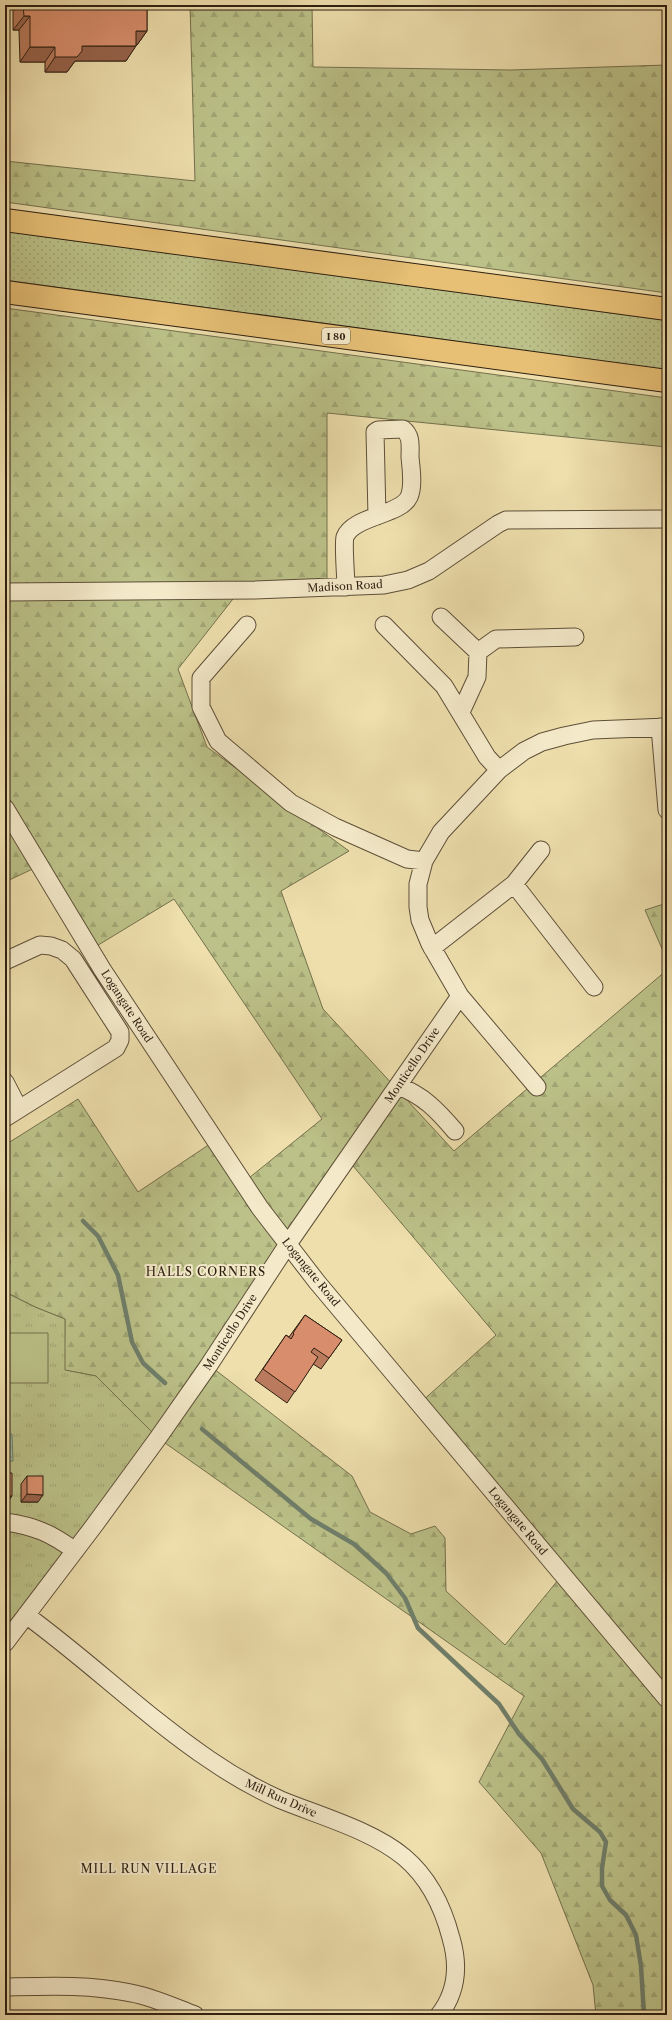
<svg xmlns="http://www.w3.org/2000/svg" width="672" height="2020" viewBox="0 0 672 2020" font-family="'Libre Caslon Text',serif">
<defs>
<pattern id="grass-dots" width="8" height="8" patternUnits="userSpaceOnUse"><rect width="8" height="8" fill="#bbc188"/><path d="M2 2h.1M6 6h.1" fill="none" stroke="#a1a574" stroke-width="1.8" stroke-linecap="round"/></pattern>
<pattern id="forest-firs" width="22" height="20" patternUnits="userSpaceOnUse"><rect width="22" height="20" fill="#bbc188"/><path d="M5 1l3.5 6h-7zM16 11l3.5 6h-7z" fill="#a1a574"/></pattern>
<pattern id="park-tufts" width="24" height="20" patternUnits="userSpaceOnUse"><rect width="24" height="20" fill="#bbc188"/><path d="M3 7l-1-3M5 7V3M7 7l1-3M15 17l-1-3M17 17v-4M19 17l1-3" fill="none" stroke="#a1a574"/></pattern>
<pattern id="water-waves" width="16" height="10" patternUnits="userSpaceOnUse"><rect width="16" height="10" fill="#9bbda5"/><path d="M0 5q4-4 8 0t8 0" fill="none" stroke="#86a28d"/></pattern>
</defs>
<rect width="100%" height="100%" fill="#eedfad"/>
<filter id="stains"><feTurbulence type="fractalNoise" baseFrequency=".005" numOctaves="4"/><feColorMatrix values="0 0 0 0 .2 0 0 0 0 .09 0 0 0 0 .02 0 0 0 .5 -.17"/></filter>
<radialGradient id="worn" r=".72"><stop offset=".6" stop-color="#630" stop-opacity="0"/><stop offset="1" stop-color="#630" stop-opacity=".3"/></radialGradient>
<path fill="url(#grass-dots)" stroke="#74704c" d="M5,229L667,320V371L5,280Z"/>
<path fill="url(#forest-firs)" stroke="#74704c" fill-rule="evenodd" d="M190,5H312L313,67L511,70L667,65V293L5,202V161L195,181Z
M5,308L667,398V447L327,413V588L240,590L178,669L207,747L349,851L281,891L323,1009L454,1151L667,970V2015H596L593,1985L541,1853L479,1782L524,1696L158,1438L96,1376L64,1370L65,1319L35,1307L7,1293L10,1261L5,1256V1145L78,1099L138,1192L216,1140L244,1182L322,1119L174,899L90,950L39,866L5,882ZM348,1160L496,1335L420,1403L563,1574L505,1645L446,1591L445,1538L435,1526L411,1534L370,1512L352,1476L209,1365Z
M667,903V960L645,910Z"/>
<path fill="url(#park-tufts)" stroke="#74704c" d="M5,1256L10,1260L7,1293L35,1307L65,1319V1370L96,1376L158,1438L5,1643Z"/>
<path fill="#bbc188" stroke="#74704c" d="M5,1333H48V1383H5Z"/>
<path fill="url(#water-waves)" stroke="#6f7e6a" d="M5,1434H12L13,1461H5Z"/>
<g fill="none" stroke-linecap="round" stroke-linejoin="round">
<path stroke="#6f7e6a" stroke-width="4.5" d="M83,1221L98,1236L118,1275L132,1342L143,1363L165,1383
M202,1429L311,1519L354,1544L386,1573L405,1598L418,1628L499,1704L519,1734L542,1759L573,1809L600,1832L606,1842L602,1868V1886L610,1900L626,1915L636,1935L641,1966L644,2015"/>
<g stroke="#5e4f38" stroke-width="19">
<path id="minor" d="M346,587C346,577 343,545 345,537C353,516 401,515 409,497C414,486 411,468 410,457C410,446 412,436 403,429L378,430L375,432L377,516
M5,592L255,590L384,585L408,580L429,571L498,524L506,520L667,519
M441,617L478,652L477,677L461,712
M247,625L201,678V707L218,741L291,803L335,827L407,859L424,861
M384,625L444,686L487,757L499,770
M478,652L496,639L575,637
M660,727L667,810
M5,808L102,969L260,1208L317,1282L667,1699
M514,884L541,850
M432,948L514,884L594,987
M5,961L40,945L51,946L62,950L73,959L120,1032V1040L116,1048L5,1118
M5,1082L19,1109
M398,1086C423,1095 438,1111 455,1131
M537,1087L460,996L430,944L420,920L418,907V884L424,861L441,832L499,770L524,751L542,742L564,736L593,730L667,727
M5,1522C34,1526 51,1533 75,1551
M26,1615C89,1661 145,1716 210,1760C232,1775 256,1789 281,1800C320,1816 371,1830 404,1857C429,1878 443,1907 451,1938C459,1965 457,1992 439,2015
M5,1643L96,1523L158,1438L209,1365L288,1244L460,996
M5,1987C47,1986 89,1984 131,1993C153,1997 174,2007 195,2015"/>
</g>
<g stroke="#2e1f11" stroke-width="24">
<path id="highway" d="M5,220L667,309
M5,292L667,381"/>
</g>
<use href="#minor" stroke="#f4eaca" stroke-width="17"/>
<use href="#highway" stroke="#e7c076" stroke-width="22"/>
</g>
<path fill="#ba7a5d" stroke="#2e1f11" d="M13,5H147V31L137,45H136L126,61H75L67,72H45V62H20L19,30H13Z
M305,1315L342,1340L321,1369L313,1364L287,1403L255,1380L286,1335L289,1337Z
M27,1476L38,1502H21V1484Z"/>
<path fill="#97634c" stroke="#2e1f11" d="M24,16H30L19,30H13Z
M136,31H147L137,45H126Z
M82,46H136L126,61H75L67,72H45L55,57Z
M30,47H55L45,62H20Z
M27,1494L43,1495L38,1502H21Z
M5,1496H12L5,1506Z"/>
<path fill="#d88e6c" stroke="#2e1f11" d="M23,5H147V31H136V46H82V51L77,57H55V47H30V16H24Z
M305,1315L342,1340L329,1358L314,1348L311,1352L318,1357L295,1392L263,1369L286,1335L291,1339L294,1334L293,1333Z
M5,1473H12V1496H5Z
M27,1476H43V1495L27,1494Z"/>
<g text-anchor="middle" stroke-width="4" stroke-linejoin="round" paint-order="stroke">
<rect fill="#f4eaca" stroke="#695c48" stroke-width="1" x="322" y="328" width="28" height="16" rx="3"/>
<g font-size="10" font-weight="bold" fill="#2e1f11">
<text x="336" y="340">I 80</text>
</g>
<g font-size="11" fill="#2e1f11" stroke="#f4eaca">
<text transform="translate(345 586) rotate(-3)" y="4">Madison Road</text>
<text transform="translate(127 1006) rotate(57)" y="4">Logangate Road</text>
<text transform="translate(412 1065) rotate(-56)" y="4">Monticello Drive</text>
<text transform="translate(311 1272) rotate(51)" y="4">Logangate Road</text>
<text transform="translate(230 1332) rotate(-57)" y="4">Monticello Drive</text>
<text transform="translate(518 1521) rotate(50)" y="4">Logangate Road</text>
<text transform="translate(281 1798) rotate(24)" y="4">Mill Run Drive</text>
</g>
<g font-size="12" letter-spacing="1" fill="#2e1f11" stroke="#f4eaca">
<text x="206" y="1276">HALLS CORNERS</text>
<text x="149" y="1873">MILL RUN VILLAGE</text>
</g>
</g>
<rect width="672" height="2020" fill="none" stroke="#eedfad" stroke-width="20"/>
<rect x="6" y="6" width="660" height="2008" fill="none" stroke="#2e1f11" stroke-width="2"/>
<rect x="10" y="10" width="652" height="2000" fill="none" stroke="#2e1f11"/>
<rect width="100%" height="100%" filter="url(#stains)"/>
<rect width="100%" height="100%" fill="url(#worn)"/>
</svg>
